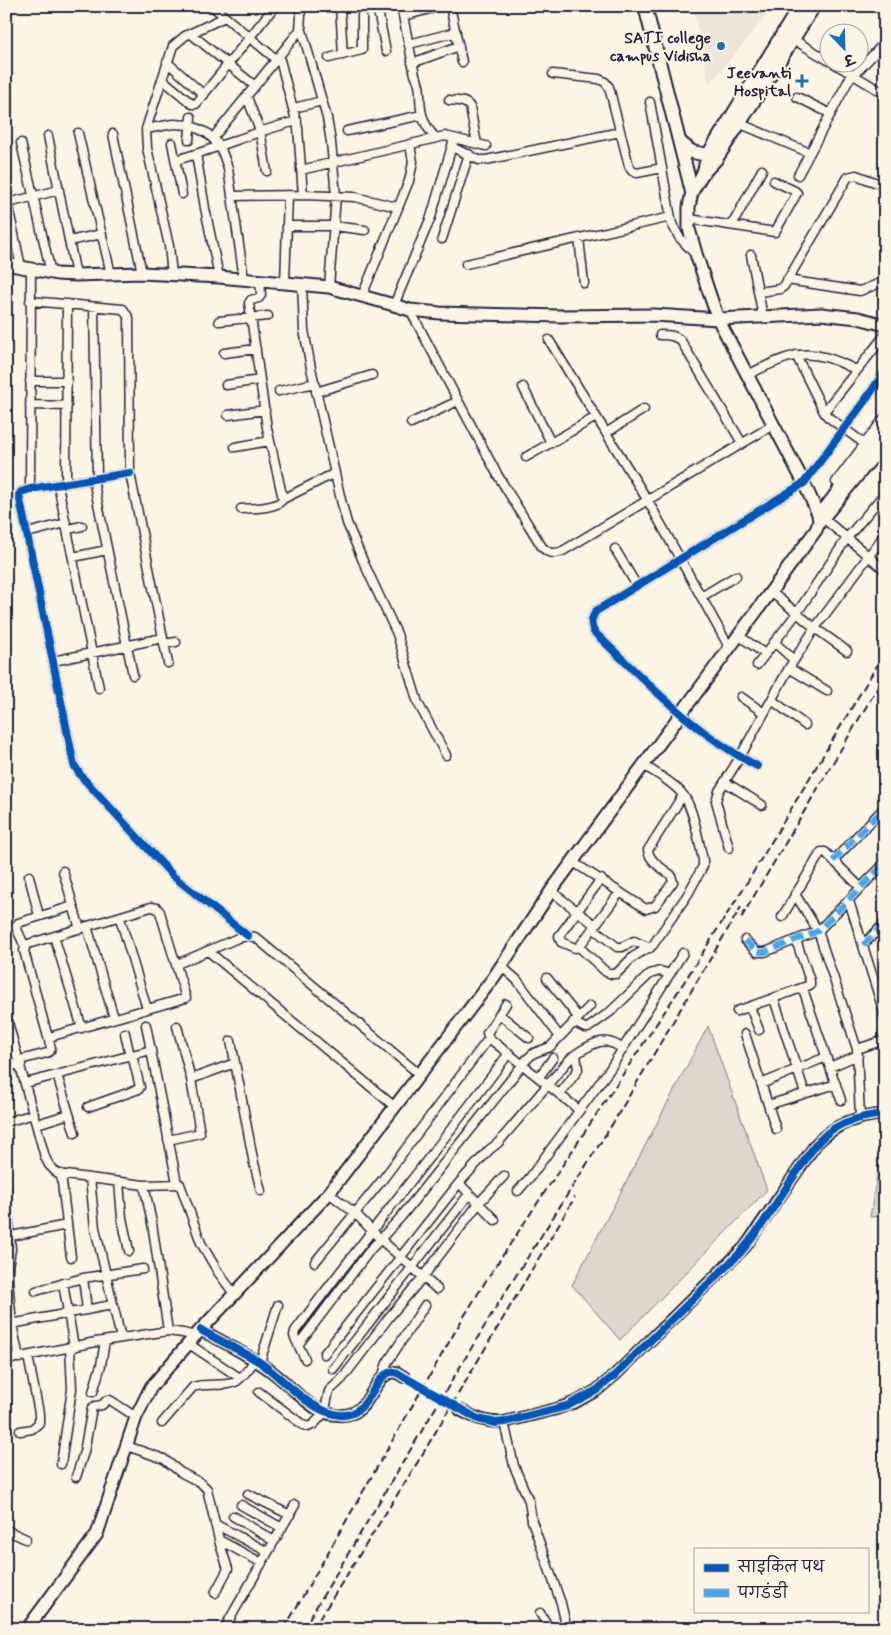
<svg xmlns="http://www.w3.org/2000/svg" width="891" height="1635" viewBox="0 0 891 1635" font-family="Mynerve,'Playpen Sans Deva',sans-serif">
<rect width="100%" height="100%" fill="#fcf5e5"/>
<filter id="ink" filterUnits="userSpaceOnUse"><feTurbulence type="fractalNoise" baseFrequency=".02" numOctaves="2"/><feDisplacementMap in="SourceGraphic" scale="10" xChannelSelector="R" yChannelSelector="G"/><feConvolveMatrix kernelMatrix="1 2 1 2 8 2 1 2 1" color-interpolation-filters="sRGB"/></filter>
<g filter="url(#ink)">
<path fill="#ece5d8" d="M693,6H774L709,85Z"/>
<path fill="#dcd6cc" stroke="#7f7c84" d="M708,1026L767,1190L620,1340L572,1285Z
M885,1128V1216L870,1217Z"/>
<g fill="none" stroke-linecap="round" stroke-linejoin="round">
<path stroke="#d0cbc3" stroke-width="10" stroke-dasharray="10 5" stroke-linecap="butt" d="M404,1377L460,1410"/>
<g stroke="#22223b" stroke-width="11">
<path id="minor" d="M212,6L277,60
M340,6L343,55
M377,6L386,51
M401,6L415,75C423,88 418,100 422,114C424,123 430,132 436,138
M450,6L462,62
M404,16L441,6
M301,27L327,118L331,142L336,196L329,287
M190,33L255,86
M789,37L828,60
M409,44L456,32
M279,56L298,128L303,195
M329,58L362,50V6
M167,62L204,95
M832,62L885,94
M412,63L459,46
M553,74L599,79L605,82L609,87L629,166L632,171L637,173L662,168
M854,75L885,42
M162,79L192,104H196L275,6
M247,97L260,131L267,171
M797,97L831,114
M449,100C456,101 466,100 470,107L477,144
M650,102L672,224L679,237L694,253
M294,108L322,101
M736,122L810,153
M146,129L173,124L190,125L207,133L220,146L228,168L244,279
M347,131L422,115
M78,133L111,274
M113,134L142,273
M48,136L76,275
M213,138L300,30L301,15L299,6
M189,140L191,117
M21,143L51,273
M172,143L182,194
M452,147L479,160H486L620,132
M196,154L205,208L219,277
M176,160C217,149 255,131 297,121
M301,170L445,136L486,146
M798,175L852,74
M6,196L21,267
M232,196L303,195L355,197L397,207
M8,203L59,190
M689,219L775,232L797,193L795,191L774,181
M732,225L762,170
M287,226H334L365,230
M579,238L584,283
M442,239L469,154
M69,241L102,234
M751,255L763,317
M466,264L671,217
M172,275L169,246L147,148L146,129L173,46L185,36L225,17
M787,280L860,291L885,281
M285,283L288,195
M302,284L304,330L311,368L341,500L347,523L363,561L397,634L418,703L446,755
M759,292L780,289L784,286L848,177L856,175L885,186
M362,296L409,181L413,162L410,144
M30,301L123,309L129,318L130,473L168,663
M394,305L431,217L454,139
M94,307L97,479
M410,310L497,474L542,547C548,553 552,554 561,552L773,425
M219,321L268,316
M660,335C668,335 675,335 681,341L742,443
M549,340L648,501L729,647
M224,353L256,349
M796,355L824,412L828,417L865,444
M747,375C793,353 808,345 856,370
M30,381H67
M226,385L260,380
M523,387L551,443
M279,391L315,383
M316,392L372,375
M30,405L67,406
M824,412L885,335
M228,415L265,410
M411,423L458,401
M606,433L644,409
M235,447L270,441
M526,457L596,417
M130,473L30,489L21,492L19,495L74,765L81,776L173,876L248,936
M93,479L133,675
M836,482L885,417
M66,483L67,304
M58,485L99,688
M30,489L31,269
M283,499L335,473
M241,509C252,508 277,509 283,499L267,428L249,303L251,300L259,298L261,295L260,280
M823,518L885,570
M68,529L82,526
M27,533L66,523
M615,549L637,586
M73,557L107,550
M770,591L815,628L847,651
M701,597L736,576
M738,635L765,654
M774,642L794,660
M164,644L176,642
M53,661L163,638
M757,665L797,613L847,538L885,493
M789,668L827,691
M741,697L764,713
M772,700L805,725
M757,766C692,732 647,682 594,632C590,623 591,619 596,611L804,483L869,395L885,371
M725,782L762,805
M729,848L716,801L719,791L740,757L789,668L815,628L885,534
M833,861L885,807
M573,862L646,909L655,906L673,882L671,875C663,869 649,861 648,850L683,795
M63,871L80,929
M29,876L39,916
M601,879L559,936L561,942L575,948L579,947L620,892
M551,891L595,925
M795,894L818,931L857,1049L860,1118
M849,901L885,1016
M782,917L821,852H825L861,888
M120,918L147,1009
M6,926L16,927
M87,926L114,1018
M593,928L617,947H622L634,941L650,948
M54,936L82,1028
M745,940L757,952H765L818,931L885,863
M863,945L885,923
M25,947L16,927L18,923L73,906
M579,947L606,972L612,974H616L633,957L653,945L688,894L703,866V860C699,843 694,810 684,796C674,783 657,774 643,765
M208,951L395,1107
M177,964L238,938L248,936L255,937L419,1074
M501,966L517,980L560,1037
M547,978L578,1017
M803,989L841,1100
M774,999L805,1093
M506,1004L487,1033L489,1038L579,1110
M750,1007L759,1030
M737,1011L810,985V981L796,940
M499,1014L529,1038
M6,1015L45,1157L49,1165L58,1174L144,1185L180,1184L201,1243L218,1272L235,1295
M573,1022L585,1028H588L610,1012L650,974L660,971L670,974
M146,1025L177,1183
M125,1033L130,1056
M745,1034L776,1129
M231,1041L253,1159L261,1191
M857,1049L885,1040
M20,1060L47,1053L50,1051L51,1048L24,951L25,947L28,944L151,907L157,908L160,912L186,998L49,1037
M6,1067L21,1064
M830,1067L858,1055
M57,1075L75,1133
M539,1077L553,1058
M191,1079L235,1063
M26,1083L151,1050
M761,1084L826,1057
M560,1094L578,1070L576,1054
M768,1105L836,1084
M88,1107L139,1089L140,1087L132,1055
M6,1122L34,1114
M37,1124L69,1114
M168,1140L200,1133L191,1079L177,1026
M61,1174L71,1257
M90,1178L95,1228L121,1338
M119,1182L122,1218L129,1251
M459,1183L495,1220
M144,1185L152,1223L168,1331
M6,1186L11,1249L8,1267V1280L12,1324L19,1358
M518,1191L531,1176L610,1069L683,953
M329,1193L356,1214L380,1239L437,1289
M11,1236L67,1225
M315,1262L383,1179L489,1038
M83,1278L87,1310
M63,1283L74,1347
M36,1291L83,1278L143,1269
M6,1325L112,1305
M189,1344L240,1378
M298,1345L371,1249L401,1217L527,1059L534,1053L550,1047L590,1006
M324,1354L459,1183L489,1150L498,1143L568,1061C576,1053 597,1039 608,1042C613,1043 619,1046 623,1049
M305,1359L294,1336L295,1331C365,1238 439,1147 509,1053
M6,1360L96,1342L168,1331L183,1333L195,1336
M260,1362L278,1305
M333,1369L469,1194
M382,1378L387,1363L425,1305
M93,1392L101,1365L105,1341
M259,1392L303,1425L308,1427L314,1424L325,1412
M320,1410L326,1405L329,1391L342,1379L390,1316L423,1277L479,1203L504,1176
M504,1422L514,1466L529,1501L532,1521L561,1603L567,1629
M162,1423L193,1387C207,1382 225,1388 237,1381C244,1376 250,1367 255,1360
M20,1431L32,1429L39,1423V1413L28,1356
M127,1446L164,1459L180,1472L201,1483L207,1489L220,1544L228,1569L215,1593
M6,1451V1458
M61,1464L72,1389L70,1347
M76,1477L84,1452L92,1408L95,1406L102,1405L107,1400H110L136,1417
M248,1494L290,1515
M241,1505L282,1528
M233,1516L274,1541
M215,1524L268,1552
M6,1530L26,1539
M219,1540L262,1563
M540,1613L550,1629
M224,1629L295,1505"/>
</g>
<g stroke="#22223b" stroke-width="14">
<path id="tertiary" d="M818,514L826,506L885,428
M201,1330C225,1343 249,1355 271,1371C286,1382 304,1402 319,1410C328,1415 343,1417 353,1413C372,1405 375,1372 396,1372L404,1377
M460,1410C474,1417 487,1424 504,1422L556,1409L576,1402L597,1390L616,1374L745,1247L816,1144C836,1123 856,1117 885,1114"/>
</g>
<g stroke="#22223b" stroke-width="15">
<path id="secondary" d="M6,264L57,274L76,275L142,273L219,277L329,287L394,305L410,310L440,313L560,316L654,315L718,319L821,314L858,318L885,325
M819,523L885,442
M27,1629L97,1534L136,1417L151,1387L195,1336L329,1193L494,977L551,891L816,530L819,523L818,514L804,483L718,319L697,257L689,229V207L692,192L703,173"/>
</g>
<g stroke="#22223b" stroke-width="16">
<path id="primary" d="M645,6L692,192
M680,142L692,152L708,155
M704,171L708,155L800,6
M703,173L716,159L739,124L814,6"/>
</g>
<use href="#minor" stroke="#fcf5e5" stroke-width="8"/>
<use href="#tertiary" stroke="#fcf5e5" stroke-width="10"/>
<use href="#secondary" stroke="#fcf5e5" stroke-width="11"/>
<use href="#primary" stroke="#fcf5e5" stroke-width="12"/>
<path stroke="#22223b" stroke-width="2" stroke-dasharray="8 4" stroke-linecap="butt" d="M741,918L885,675
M284,1629L460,1323L487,1279L679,990L748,881L885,652
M303,1629L496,1307L613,1123L741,907
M313,1629L419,1460L575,1197"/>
<path stroke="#3fa9f5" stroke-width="6" stroke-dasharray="12 6" stroke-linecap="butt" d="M833,861L885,807
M745,940L757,952H765L818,931L885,863
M863,945L885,923"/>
<g stroke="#fcf5e5" stroke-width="11">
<path id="cycleway" d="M130,473L30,489L21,492L19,495L74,765L81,776L173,876L248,936
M757,766C692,732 647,682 594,632C590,623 591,619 596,611L804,483L869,395L885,371
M201,1330C220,1341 240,1350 258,1361C284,1378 309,1412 340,1415C371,1418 373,1371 394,1372C397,1372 401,1375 404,1377L478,1419L496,1423L504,1422L567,1406L597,1390L616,1374L739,1254C763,1228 780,1195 801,1166C810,1152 819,1138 833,1129C849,1119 867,1116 885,1114"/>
</g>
<use href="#cycleway" stroke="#0057b8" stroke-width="8"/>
</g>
</g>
<g fill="#1f6fb2" stroke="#fcf5e5" stroke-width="2">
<circle cx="721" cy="46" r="5"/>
<path d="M799.5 73.5h5v5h5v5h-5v5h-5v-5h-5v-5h5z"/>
</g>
<g text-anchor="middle" stroke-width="4.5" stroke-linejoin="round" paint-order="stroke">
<g font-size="16" font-weight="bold" fill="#22223b" stroke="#fcf5e5" text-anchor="end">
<text x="711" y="43">SATI college<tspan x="711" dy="18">campus Vidisha</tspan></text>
<text x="791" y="78">Jeevanti<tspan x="791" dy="18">Hospital</tspan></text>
</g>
</g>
<rect width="891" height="1635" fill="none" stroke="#fcf5e5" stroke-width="25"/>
<rect x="12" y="12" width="866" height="1610" fill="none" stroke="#22223b" stroke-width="2" filter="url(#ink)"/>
<rect x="694" y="1548" width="175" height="65" fill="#fcf5e5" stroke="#a5a1a1"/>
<rect x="704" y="1564" width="25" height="8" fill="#0057b8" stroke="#a5a1a1"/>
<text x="738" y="1572" font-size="15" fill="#22223b">साइकिल पथ</text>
<rect x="704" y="1589" width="25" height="8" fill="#3fa9f5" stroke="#a5a1a1"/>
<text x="738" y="1598" font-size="15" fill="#22223b">पगडंडी</text>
<g transform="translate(844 48) rotate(157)"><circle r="24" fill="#fcf5e5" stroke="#a5a1a1"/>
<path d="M0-4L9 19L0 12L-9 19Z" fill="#1f6fb2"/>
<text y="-8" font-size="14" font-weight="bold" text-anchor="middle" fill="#22223b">उ</text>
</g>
</svg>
